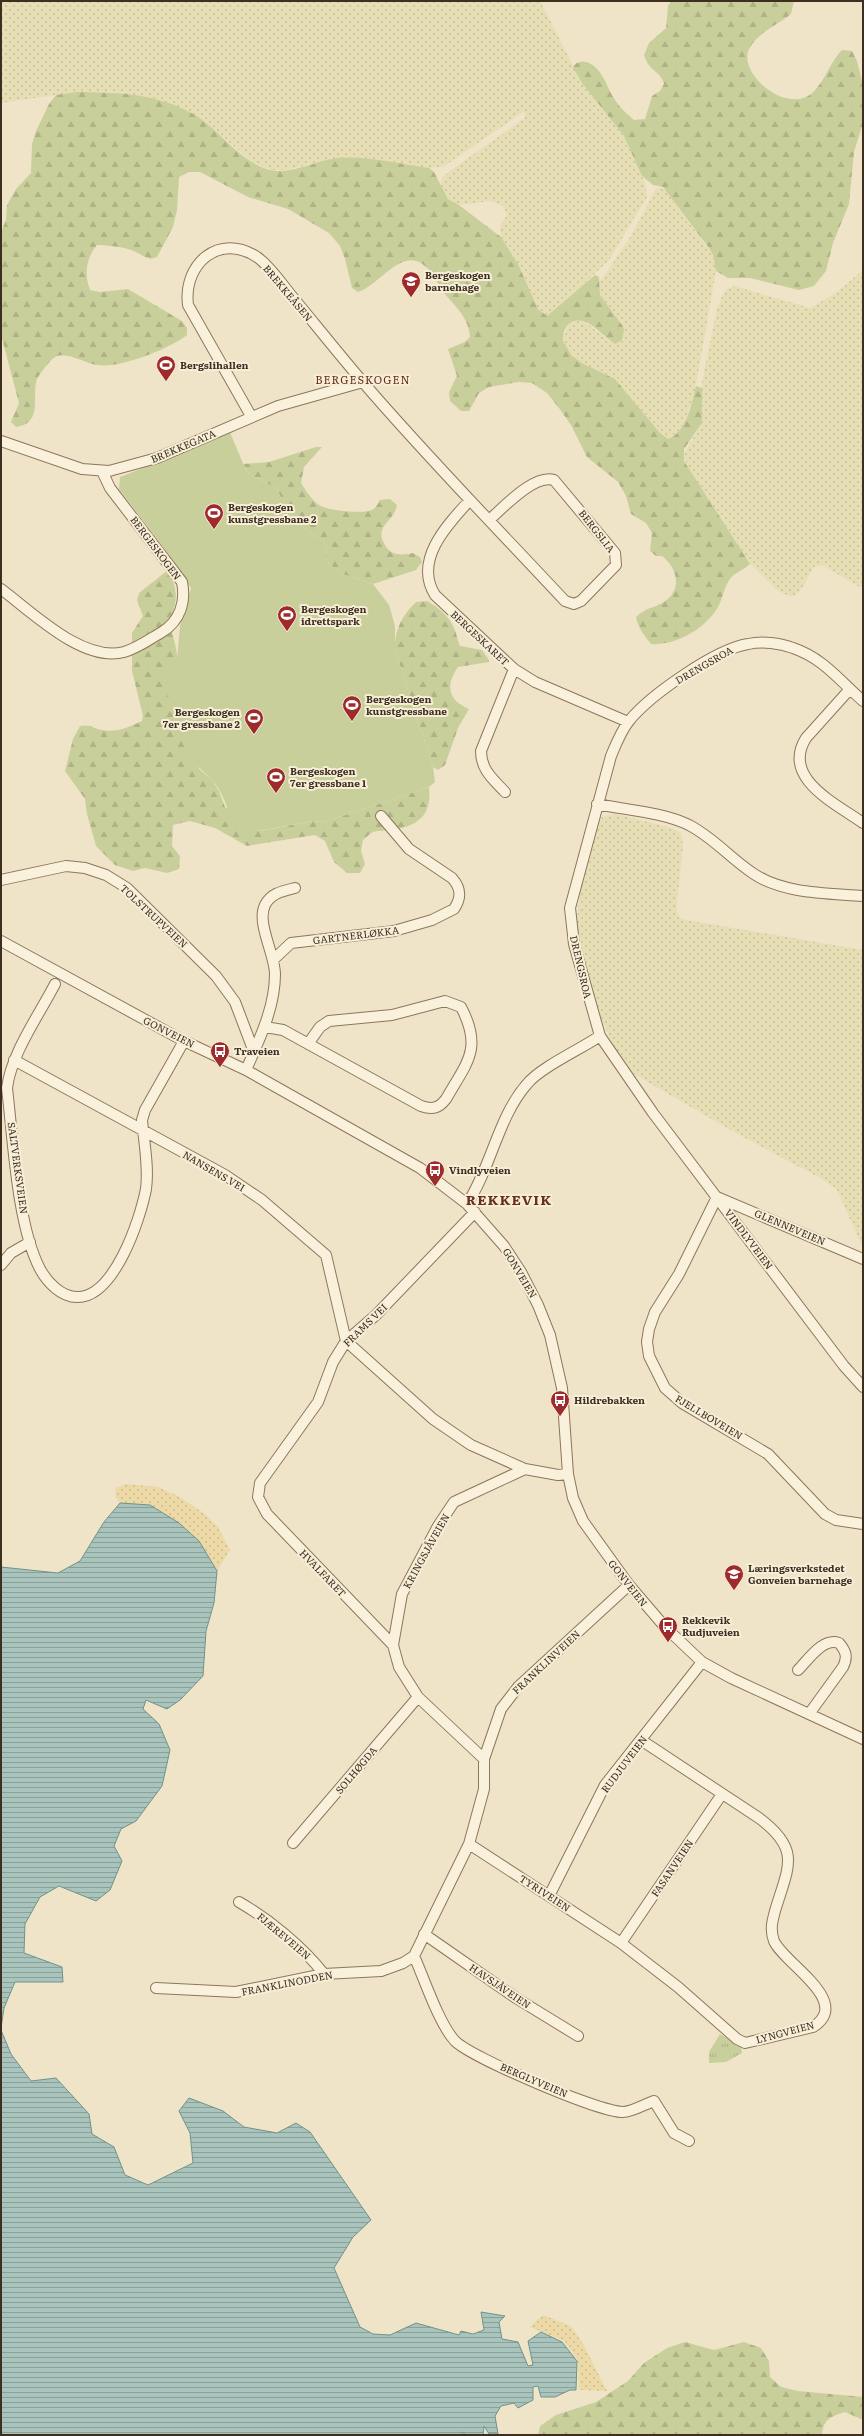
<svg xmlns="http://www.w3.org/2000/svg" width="864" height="2436" viewBox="0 0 864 2436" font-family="Literata,serif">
<defs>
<pattern id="farmland-dots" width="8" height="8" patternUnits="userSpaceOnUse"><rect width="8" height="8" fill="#e6deb5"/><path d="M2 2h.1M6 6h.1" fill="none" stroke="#c6bf9b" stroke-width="1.8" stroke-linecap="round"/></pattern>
<pattern id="grass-tufts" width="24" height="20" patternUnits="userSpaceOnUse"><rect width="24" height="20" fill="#c9cf9b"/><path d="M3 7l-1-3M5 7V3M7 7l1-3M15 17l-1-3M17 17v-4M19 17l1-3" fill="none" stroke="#aeb285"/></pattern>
<pattern id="forest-firs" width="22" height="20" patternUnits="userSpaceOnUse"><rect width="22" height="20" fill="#c9cf9b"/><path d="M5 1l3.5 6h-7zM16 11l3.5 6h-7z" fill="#aeb285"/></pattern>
<pattern id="sand-dots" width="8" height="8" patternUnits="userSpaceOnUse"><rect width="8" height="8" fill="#ecd9a5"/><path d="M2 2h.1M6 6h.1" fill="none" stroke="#cbbb8e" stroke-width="1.8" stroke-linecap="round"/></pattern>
<pattern id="water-rules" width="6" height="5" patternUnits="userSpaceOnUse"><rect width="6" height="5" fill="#a9c4bc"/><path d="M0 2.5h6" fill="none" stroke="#8ba098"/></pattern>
</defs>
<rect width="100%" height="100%" fill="#f0e4c8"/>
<path fill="url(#farmland-dots)" d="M1,1H540L582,83L624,136L633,152L645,184L647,197L609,260L565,302L547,316L538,309L518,264L501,237L500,226L507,215L503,206L491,201L459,205L448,199L441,189L442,179L447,173L525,118V113L523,112L443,167L429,168L338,158L286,170H271L251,161L206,123L161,100L112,92H76L1,103Z
M660,187L666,191L713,255L716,271L694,396L684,423L678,432L668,439L660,433L615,379L582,363L572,356L563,341L567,326L574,320L581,319L610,341L619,343L622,324L600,295V282L631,236L655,190Z
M863,270V589L822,565L814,567L802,588L795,595L790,596L778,591L745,559L689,470L683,455L702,423V382L717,308L725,290L734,286L810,308L836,293Z
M616,814L672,828L681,833L683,845L677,902V912L681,919L863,950V1248L837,1190L824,1180L734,1132L634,1074L614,1047L595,1004L579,945L577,919L580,891L594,833L602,817Z"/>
<path fill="url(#grass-tufts)" d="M720,2034L741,2047L742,2053L726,2062L709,2063V2052Z"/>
<path fill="url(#forest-firs)" d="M671,1H794L791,14C779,24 757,33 749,49C738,72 782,111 808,96C823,87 829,63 842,50L852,51L857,61L863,85V123L854,152L849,204L833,243L826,271L814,286L799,290L750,278H728L716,271L713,255L709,248L663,187L653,185L642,176L624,136L582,83L573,67C576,62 580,61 586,62C603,67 606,87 615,100C620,108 627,114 634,120L645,119L652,96L660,91L664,84C661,71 649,72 644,55L649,43L666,28L668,6Z
M76,92C121,92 170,94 206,123C226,139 244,163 270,170C291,175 317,160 338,158C365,155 401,164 429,168L434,172L448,199L459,205L501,237L518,264L538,309L547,316L595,275L599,277L600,295L622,325L624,330L622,340L615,344C602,336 584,311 569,324C564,328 563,334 563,341L572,356L582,363L615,379L660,433L668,439C686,433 692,403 696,386L702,388V423L684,449V461L750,564C744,570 735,572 730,579C724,587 723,598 718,607C706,628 676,646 651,644C644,635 638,628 636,617C646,608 650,609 660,604C683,593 679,569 662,556H656L650,551L652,533L646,523L631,514L626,496L618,482L587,457L571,425L559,408L547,393L532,383L519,382L489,387L479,393L469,411H461L450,401L449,392L457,376L448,349L465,342L470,337C469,318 455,306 444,293C438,285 434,274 426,267C403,244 378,287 358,292L352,288L345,259L340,246L329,233L288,209L248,197L200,172H189L179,177L177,210L173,227L157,257L151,259C143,257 136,251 128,249C122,247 104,245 97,245C86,258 84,274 90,290L100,292L128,289L182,321L187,328V335C171,348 119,369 98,365C86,364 69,352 57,356C52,358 49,363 46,366C43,370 39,375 37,379C31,396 44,423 16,427L11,422L19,403L1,335V232L6,220L7,205L16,189L31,173L32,144L36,131L49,104L56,95Z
M316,447H322L304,467L301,483C306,491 311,499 319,505C329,511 362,514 372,510C376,508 378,504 380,500L390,499L397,505C394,523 371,526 387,548C393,556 404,555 413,553L420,557L422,562L416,570L373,584L342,574L329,564L326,558L327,547L323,541L305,529L291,515L276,488L249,474L243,464L269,462Z
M168,570C175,583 178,594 174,608C173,613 170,619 171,623C171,636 178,647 177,660L167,668L199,769L212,780L219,791L225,807L260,831L313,821L324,822L429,787C432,815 419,826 391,830C386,831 378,830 373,832C369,834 366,838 363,840L361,851L365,864L360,873H347L334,862L325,841L315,835L247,846L215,828L190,821L173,825L172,846L180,856L179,869L167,873L145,868L133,871L115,865L96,846L87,814L85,799L65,771L73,739L80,726C91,724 92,728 102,730C116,733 130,727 142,721L143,716L132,671V633L143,616L137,600L139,593Z
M427,601C438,607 449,616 454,628C457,634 457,640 460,646L482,650L489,660V662L458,667C445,686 448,700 469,709L458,728L445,765L438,770L433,767L395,650C394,631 402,615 416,602Z
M685,2342L714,2350L744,2342L761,2348L769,2361L770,2377L781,2387L798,2391L863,2397V2420L845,2412C832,2416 823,2419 822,2435H538L540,2426L556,2415L596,2402L628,2381L644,2363L667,2348Z"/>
<path fill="url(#sand-dots)" d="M126,1484L158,1487L178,1496L205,1514L218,1527L230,1550L217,1571L199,1541L179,1523L150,1505L120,1503L115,1496L116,1488Z
M543,2315L571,2326L583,2344L607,2391L579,2390L578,2360L564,2341L530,2327Z"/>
<path fill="#c9cf9b" d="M229,430L245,468L249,474L276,488L291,515L305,529L323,541L327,547L326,558L329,564L342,574L373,584L389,605L395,626V650L433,767L435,782L429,787L324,822L313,821L247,833C226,819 230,807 218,788C210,775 196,768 188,754C180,742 162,683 166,670C168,665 173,662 177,659L180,626L191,588L164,548L119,489L120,477L181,453Z"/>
<path fill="url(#water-rules)" stroke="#6f938a" d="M120,1503L150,1505L179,1523L199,1541L217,1571L214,1603L206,1631L203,1676L180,1700L167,1709L146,1700L143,1709L159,1724L170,1750L162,1786L136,1821L121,1829L114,1846L122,1861L110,1890L96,1901L59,1886L40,1897L25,1924L24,1953L62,1967L63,1982H15L4,2008L1,2028V1567L58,1573L80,1561L104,1522Z
M1,2030L11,2054L31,2081L56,2078L89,2114L92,2134L114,2147L125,2175L148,2185L193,2163L190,2133L179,2111L189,2098L223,2111L244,2127L277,2133L296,2123L310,2132L371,2220L353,2237L334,2268L360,2327L373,2334L390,2335L416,2323L459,2335L461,2331L473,2334L484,2330L481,2312L505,2316L499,2322L502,2339L518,2342L528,2366L533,2365L528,2341L541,2332L562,2342L577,2361L576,2390H570L555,2397H541L538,2386L533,2387V2400L518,2408L514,2403L501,2406L495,2416L498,2434H489L484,2426L483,2435H466L462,2432V2435H1Z"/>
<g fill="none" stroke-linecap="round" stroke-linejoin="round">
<g stroke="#8d765c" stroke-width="12">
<path id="minor" d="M251,416L188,305C183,264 219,232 257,257C270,266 281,283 291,295C315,324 338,353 362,381C427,457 497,528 565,601L574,604L581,601L616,565L615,553L554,480C534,474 504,507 489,520
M1,441L82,469L109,471L157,458L278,406L363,382
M470,500C448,524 413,560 435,595L514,669L535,682L628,722
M1,589C32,612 83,663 124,652C138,648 150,639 162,632C180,621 186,602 182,582L110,488L102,471
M850,689L806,738C781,778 835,803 863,823
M505,792C493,779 481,770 481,751L514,669
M597,804C626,810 662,812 689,825C714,838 731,859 754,874C784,894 828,893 863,896
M1,880L66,866L85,868L106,875L127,888L216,976L235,1002L254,1052
M1,941L184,1041L246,1070L420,1168L467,1204L504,1246L521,1272L538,1305L550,1335L562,1388L568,1474L573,1498L583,1521L629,1585L665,1627L702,1662L731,1678L863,1739
M274,959L291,943L394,931L432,920L454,909C462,897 461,888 452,878L409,849L381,816
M55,984C39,1015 11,1054 7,1088C13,1138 17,1225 40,1269C47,1282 61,1297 77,1297C114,1298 140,1220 146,1189C149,1167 144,1142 142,1120L145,1110L184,1041
M265,1027L283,1030L421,1106C433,1110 439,1108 446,1099C467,1062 483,1049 461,1007L445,1001L392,1015L329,1021L320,1027L308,1044
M600,1036L574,944L570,908L611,756C616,744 621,731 629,721C650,695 716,649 748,644C762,641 780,643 793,648C823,658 840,681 863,701
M14,1060L225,1175L262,1200L326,1255L346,1341L433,1419L471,1445L525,1469
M246,1070C259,1040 275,1008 275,974C275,954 256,923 265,905C271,893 283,891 295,888
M467,1204C491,1168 498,1117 527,1084C541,1067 581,1049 600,1036L653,1113L844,1366L863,1387
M863,1259L717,1197L679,1274L655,1312L649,1329L647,1342L649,1356L665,1388L682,1403L768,1454L825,1514L836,1520L863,1524
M1,1265L11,1253L30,1242
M393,1645L267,1514L258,1497L260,1483L318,1402L333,1362L346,1341L376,1315L475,1212
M798,1670C808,1660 823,1637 839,1643C846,1651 848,1657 843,1667L809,1714
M484,1759L418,1697L399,1667L393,1645L402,1594L438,1526L454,1502L525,1469L558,1475L568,1474
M293,1843L418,1697
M469,1844L621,1943L678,1987L737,2039L745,2043L813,2027C853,2001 784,1964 774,1941C770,1930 772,1922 775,1911C788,1867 802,1850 759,1818L641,1740
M549,1896L605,1785L702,1662
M239,1902C270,1920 302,1946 324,1974
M424,1934L516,1998L578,2036
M621,1943L722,1794
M414,1956C424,1978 439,2024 455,2041C472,2058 599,2112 623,2112C632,2112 645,2104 654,2101L674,2133L689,2141
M156,1988L236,1992L324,1974L381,1971L403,1963L414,1956L469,1844L484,1789V1759L501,1709L518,1687L629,1585"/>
</g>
<use href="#minor" stroke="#faf1dc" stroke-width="10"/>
</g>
<defs>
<g id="school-pin" transform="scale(1)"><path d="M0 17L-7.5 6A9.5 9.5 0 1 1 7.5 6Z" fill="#9e2a2b" stroke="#f7eed8"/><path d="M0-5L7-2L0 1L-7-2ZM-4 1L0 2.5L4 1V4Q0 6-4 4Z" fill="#fff"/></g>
<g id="stadium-pin" transform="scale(1)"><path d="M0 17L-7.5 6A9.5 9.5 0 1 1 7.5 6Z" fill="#9e2a2b" stroke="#f7eed8"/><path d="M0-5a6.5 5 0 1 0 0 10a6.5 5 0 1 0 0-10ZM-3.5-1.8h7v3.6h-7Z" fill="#fff"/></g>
<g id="bus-pin" transform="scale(1)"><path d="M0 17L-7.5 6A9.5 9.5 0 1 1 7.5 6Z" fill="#9e2a2b" stroke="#f7eed8"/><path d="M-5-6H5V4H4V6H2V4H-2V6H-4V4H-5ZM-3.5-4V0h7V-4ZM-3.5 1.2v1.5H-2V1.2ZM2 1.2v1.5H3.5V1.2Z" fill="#fff"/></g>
</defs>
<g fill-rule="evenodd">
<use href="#school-pin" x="411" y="281"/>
<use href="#stadium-pin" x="166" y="365"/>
<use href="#stadium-pin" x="214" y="513"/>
<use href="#stadium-pin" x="287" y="615"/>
<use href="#stadium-pin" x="352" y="705"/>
<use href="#stadium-pin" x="254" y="718"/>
<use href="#stadium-pin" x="276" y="777"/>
<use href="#bus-pin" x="220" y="1051"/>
<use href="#bus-pin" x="435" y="1170"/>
<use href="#bus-pin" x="560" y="1400"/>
<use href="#school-pin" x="734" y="1574"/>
<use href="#bus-pin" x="668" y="1626"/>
</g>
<g text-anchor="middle" stroke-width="4" stroke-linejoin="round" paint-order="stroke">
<g font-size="10" font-weight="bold" fill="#3d2e20" stroke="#f7eed8" text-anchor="start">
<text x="425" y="279">Bergeskogen<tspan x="425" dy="12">barnehage</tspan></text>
<text x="180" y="369">Bergslihallen</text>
<text x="228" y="511">Bergeskogen<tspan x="228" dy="12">kunstgressbane 2</tspan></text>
<text x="301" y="613">Bergeskogen<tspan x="301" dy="12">idrettspark</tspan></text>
<text x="366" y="703">Bergeskogen<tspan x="366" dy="12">kunstgressbane</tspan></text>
<text x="240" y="716" text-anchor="end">Bergeskogen<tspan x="240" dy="12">7er gressbane 2</tspan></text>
<text x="290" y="775">Bergeskogen<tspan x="290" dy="12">7er gressbane 1</tspan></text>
<text x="234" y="1055">Traveien</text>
<text x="449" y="1174">Vindlyveien</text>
<text x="574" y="1404">Hildrebakken</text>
<text x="748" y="1572">Læringsverkstedet<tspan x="748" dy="12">Gonveien barnehage</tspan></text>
<text x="682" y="1624">Rekkevik<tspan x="682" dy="12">Rudjuveien</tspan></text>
</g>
<g font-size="10" fill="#3d2e20" stroke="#f7eed8">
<text transform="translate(288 293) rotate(50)" y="4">BREKKEÅSEN</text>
<text transform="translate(183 446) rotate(-23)" y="4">BREKKEGATA</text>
<text transform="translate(597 531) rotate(52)" y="4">BERGSLIA</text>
<text transform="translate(156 548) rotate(53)" y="4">BERGESKOGEN</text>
<text transform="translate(480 638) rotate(43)" y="4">BERGESKARET</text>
<text transform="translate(704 665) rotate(-30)" y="4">DRENGSROA</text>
<text transform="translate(154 916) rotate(43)" y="4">TOLSTRUPVEIEN</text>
<text transform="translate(356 935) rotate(-7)" y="4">GARTNERLØKKA</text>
<text transform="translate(581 967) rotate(77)" y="4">DRENGSROA</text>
<text transform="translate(169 1032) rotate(27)" y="4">GONVEIEN</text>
<text transform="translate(18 1168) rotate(82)" y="4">SALTVERKSVEIEN</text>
<text transform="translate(214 1171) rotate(30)" y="4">NANSENS VEI</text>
<text transform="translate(790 1227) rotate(23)" y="4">GLENNEVEIEN</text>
<text transform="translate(749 1239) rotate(53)" y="4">VINDLYVEIEN</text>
<text transform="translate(520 1273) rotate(59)" y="4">GONVEIEN</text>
<text transform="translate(365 1325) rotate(-44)" y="4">FRAMS VEI</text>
<text transform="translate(709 1417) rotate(31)" y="4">FJELLBOVEIEN</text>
<text transform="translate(426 1551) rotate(-61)" y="4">KRINGSJÅVEIEN</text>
<text transform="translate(323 1573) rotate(46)" y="4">HVALFARET</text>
<text transform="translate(628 1583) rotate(52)" y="4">GONVEIEN</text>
<text transform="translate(546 1662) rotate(-43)" y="4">FRANKLINVEIEN</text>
<text transform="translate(624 1764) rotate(-53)" y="4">RUDJUVEIEN</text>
<text transform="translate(356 1770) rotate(-50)" y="4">SOLHØGDA</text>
<text transform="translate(672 1868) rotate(-56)" y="4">FASANVEIEN</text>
<text transform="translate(545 1893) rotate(33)" y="4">TYRIVEIEN</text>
<text transform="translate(284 1936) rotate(40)" y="4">FJÆREVEIEN</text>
<text transform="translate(287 1983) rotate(-11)" y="4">FRANKLINODDEN</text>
<text transform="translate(500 1986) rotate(34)" y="4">HAVSJÅVEIEN</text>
<text transform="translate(785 2032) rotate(-15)" y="4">LYNGVEIEN</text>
<text transform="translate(534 2080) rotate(23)" y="4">BERGLYVEIEN</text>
</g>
<g font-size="11" letter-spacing="1" fill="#6b2e1e" stroke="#f7eed8">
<text x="363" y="384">BERGESKOGEN</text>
</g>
<g font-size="14" font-weight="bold" letter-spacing="1" fill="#6b2e1e" stroke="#f7eed8">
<text x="509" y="1205">REKKEVIK</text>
</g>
</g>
<rect width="864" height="2436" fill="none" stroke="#3d2e20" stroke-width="4"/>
</svg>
